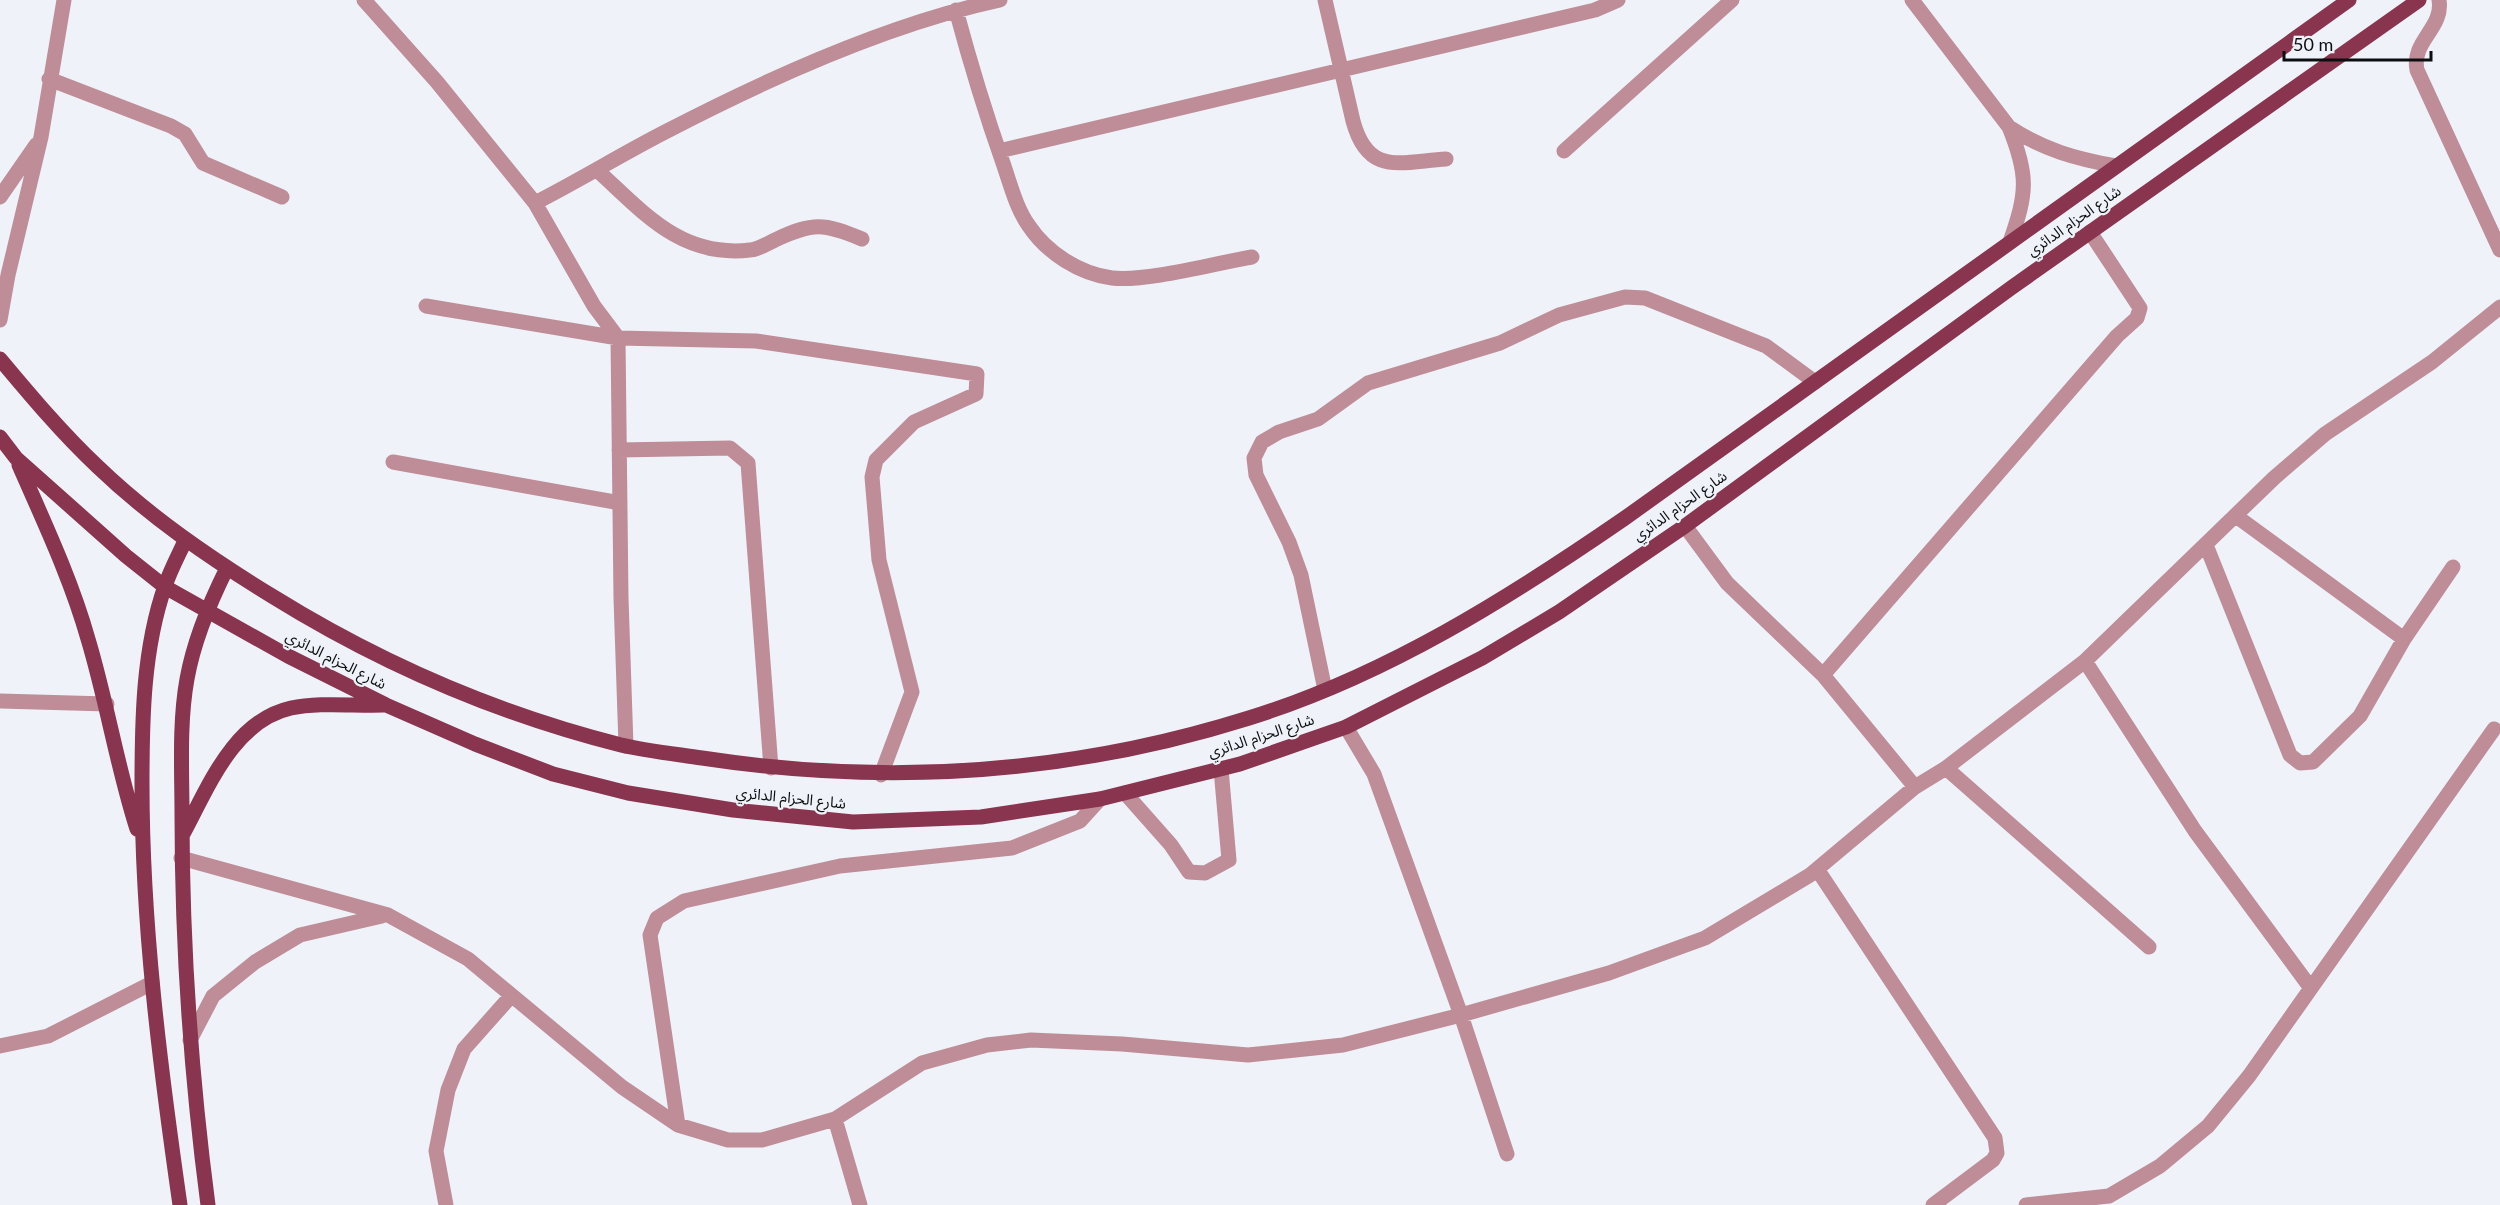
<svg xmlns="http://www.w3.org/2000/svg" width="2500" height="1205" viewBox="0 0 2500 1205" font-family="Lato,'Noto Sans Arabic',sans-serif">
<rect width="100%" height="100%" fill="#eff3f9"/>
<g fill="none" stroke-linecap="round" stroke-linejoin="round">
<path stroke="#be8d98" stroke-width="15" d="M364,0L437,82L535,203L594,306L618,338L621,598L626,746
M1325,0L1353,121C1368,176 1399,162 1446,159
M1912,0L2009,127C2029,176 2027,193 2010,242
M2439,0C2444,28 2411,41 2417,70L2500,250
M956,10C970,62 985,112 1003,163C1010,183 1016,208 1029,226C1047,253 1080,274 1112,278C1147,282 1216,263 1252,257
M49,79L171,126L185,134L203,163L282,197
M2009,127C2043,150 2077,159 2116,166
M999,151L1595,10L1618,0
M1564,151L1732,0
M598,171C644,213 681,258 750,250C758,250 768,243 775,240C813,222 824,223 862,239
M0,197L36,145
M535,203C580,180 622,154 667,131C769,78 888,24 1000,0
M426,306L618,338L756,341L977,374L976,394L914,422L876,460L872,477L879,560L912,692L881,775
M0,320L8,275L41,137L64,0
M619,450L730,448L748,463L771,768
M393,462L620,503
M2236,516L2404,639
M1685,526L1727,583L1823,675L1915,787
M2206,545L2290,755L2300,763L2313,762L2360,716L2404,639L2453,567
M2085,661L2195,831L2310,987
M1823,675L2117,336L2137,318L2140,308L2090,232
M1325,690L1301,575L1289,542L1256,475L1254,458L1262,442L1279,432L1318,419L1368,383L1500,343L1559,315L1625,297L1645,298L1766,346L1815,382
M0,701L107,704
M1346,727L1374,774L1461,1015L1507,1154
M1946,768L2149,947
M1125,793L1171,845L1189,872L1205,873L1229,860L1221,769
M181,858L388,915L468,959L622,1087L678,1125L728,1140H762L835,1119L922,1063L987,1045L1031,1040L1122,1044L1248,1055L1343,1045L1461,1015L1609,973L1705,938L1810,875L1915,787L1946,768L2085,661L2274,478L2325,434L2432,362L2500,307
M1817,869L1995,1138L1997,1153L1993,1160L1933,1205
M190,1040L213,996L255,962L300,935L382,916
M0,1046L48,1036L152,983
M835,1119L860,1205
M678,1125L650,935L657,918L684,901L840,866L1012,848L1080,821L1100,799
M446,1205L436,1151L448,1090L464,1049L511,996
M2026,1205L2109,1196L2160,1166L2208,1126L2249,1076L2494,729"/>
<path stroke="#89354f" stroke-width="15" d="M0,359C31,396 62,433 97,466C150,517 210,558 272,596C380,663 498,714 621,745C647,751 675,754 702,758C886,786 1071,774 1249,718C1385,676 1509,598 1625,518L2349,0
M0,437L16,458L126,556L165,587L288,656L386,705L475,744L553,774L628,793L733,810L853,822L981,817L1100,799L1240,764L1346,727L1482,658L1559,612L1685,526L2011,288L2419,0
M19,465C44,522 71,579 88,639C107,702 117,767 137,829
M183,834C208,788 233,721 291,708C319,702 354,706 383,705
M180,1205C160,1066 142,925 142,784C142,719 143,649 165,586C170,571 178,556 185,541
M208,1205C191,1076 182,945 182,815C182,771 179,723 187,679C194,640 209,604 227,568"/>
</g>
<g text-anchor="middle" stroke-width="4.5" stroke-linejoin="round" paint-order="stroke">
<g font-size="15" fill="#0d0e10" stroke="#eff3f9">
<text transform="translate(2074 221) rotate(-35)" y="5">شارع الحزام الدائري</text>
<text transform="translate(1680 506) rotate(-35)" y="5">شارع الحزام الدائري</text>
<text transform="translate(336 660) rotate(27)" y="5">شارع الحزام الدائري</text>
<text transform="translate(1261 736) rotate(-18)" y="5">شارع الحزام الدائري</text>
<text transform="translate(791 798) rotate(6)" y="5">شارع الحزام الدائري</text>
</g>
</g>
<path d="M2284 51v9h147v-9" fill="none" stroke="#0d0e10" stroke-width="3"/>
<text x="2293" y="51" font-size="18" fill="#0d0e10" stroke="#eff3f9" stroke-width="4.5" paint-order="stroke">50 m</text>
</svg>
